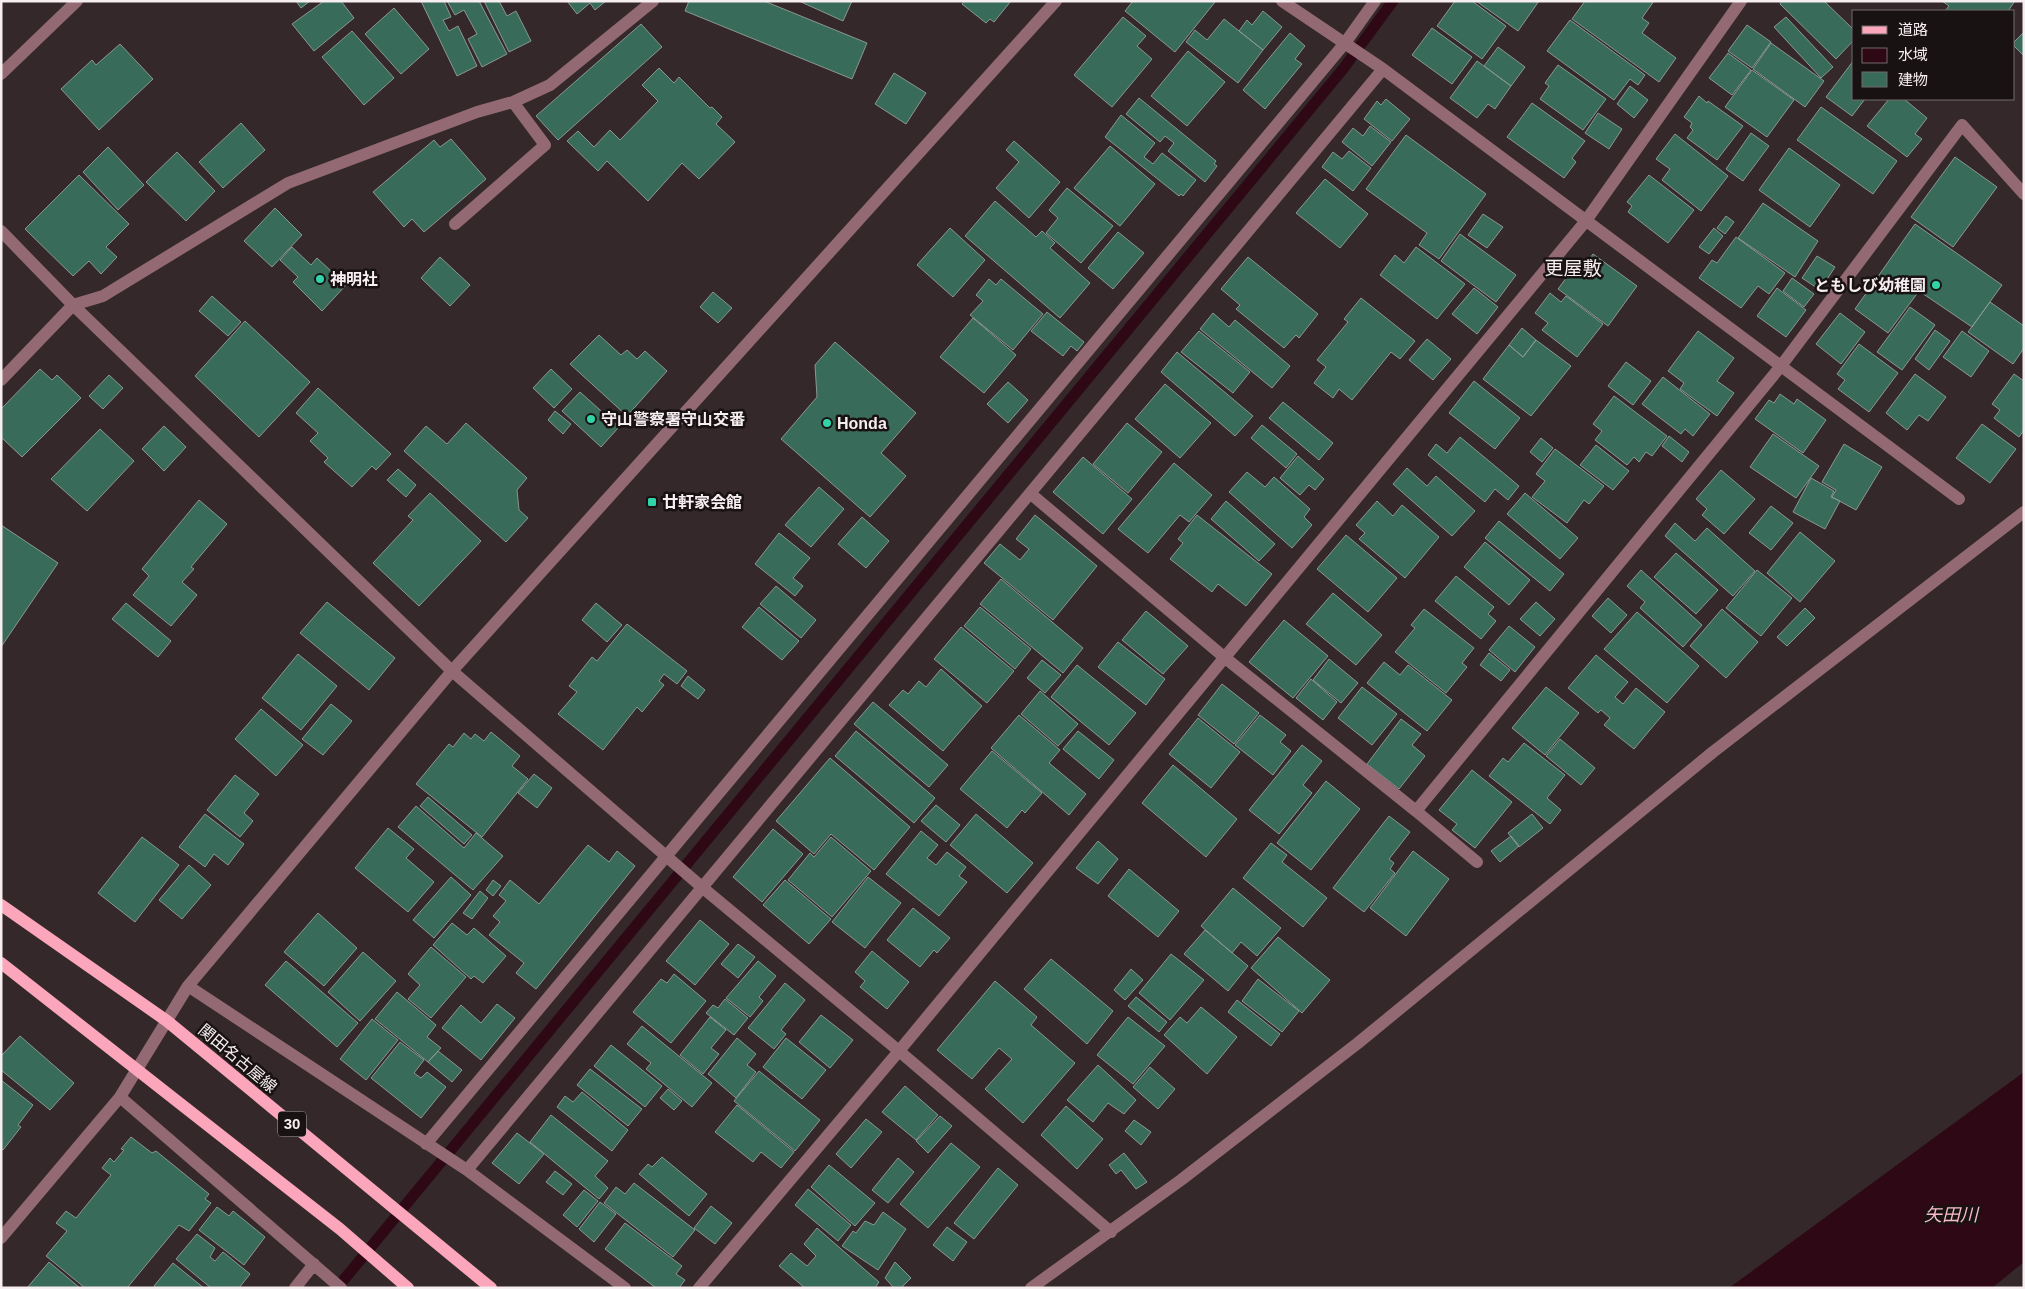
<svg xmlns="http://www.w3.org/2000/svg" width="2025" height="1289" viewBox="0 0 2025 1289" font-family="Arial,'Noto Sans JP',sans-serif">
<rect width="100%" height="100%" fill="#34282a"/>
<path fill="#2e0915" d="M2024,1072V1262L1992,1288H1729Z"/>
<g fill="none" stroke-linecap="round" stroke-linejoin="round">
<path stroke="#2e0915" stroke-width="11" d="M337,1288L1343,69L1393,1"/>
</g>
<path fill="#396b5a" stroke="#8a9892" d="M296,1H310L301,8Z
M324,1H341L354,18L314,51L292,24Z
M421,1H444L451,17L443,20L449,31L458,26L477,66L457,76Z
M447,1H479L507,54L482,67L468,39L477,34L464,10L455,15Z
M484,1H499L507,16L516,11L531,41L509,52Z
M567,1H606L595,10L590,3L577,14Z
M689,1H764L867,43L852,79L685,11Z
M799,1H852L843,21Z
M964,1H1011L994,22L990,19L986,23L962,4Z
M1133,1H1214L1215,2L1175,52L1125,11Z
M1455,1H1472L1506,26L1482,59L1437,26Z
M1476,1H1539L1518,31Z
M1585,1H1654L1642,18L1649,23L1642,33L1676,58L1659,82L1572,19Z
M1782,1H1824L1854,30V40L1836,59L1780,4Z
M1942,1H2015L2008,11H1945L1949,6Z
M394,8L429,49L401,74L365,34Z
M1263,11L1282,27L1263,50L1239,31L1247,20L1252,25Z
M1123,17L1146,36L1137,46L1152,59L1112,107L1074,75Z
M1786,17L1833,67L1821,78L1774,27Z
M1224,19L1263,50L1238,83L1186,42L1195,30L1207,40Z
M1570,20L1645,75L1638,85L1630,79L1614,100L1547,51Z
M641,24L662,47L558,140L536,116Z
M1747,25L1771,42L1752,68L1728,51Z
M1432,28L1472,57L1452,84L1412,55Z
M352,31L394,78L364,105L322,57Z
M2024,32V56L2014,46V42Z
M1290,33L1305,46L1295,59L1302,64L1265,109L1243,90Z
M1771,43L1824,81L1805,107L1753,69Z
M120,44L153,79L99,130L61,89L92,60L96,65Z
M1498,47L1525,67L1511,86L1484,66Z
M1188,51L1225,82L1187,126L1151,96Z
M1728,53L1751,70L1732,95L1709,78Z
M1854,60V99H1865L1852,116L1826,97Z
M1477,61L1511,86L1495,109L1488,104L1477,118L1450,98Z
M1558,65L1606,99L1583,130L1540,99L1549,86L1545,83Z
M659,68L674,83L679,77L710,108L712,107L722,117L716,124L735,142L699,179L682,163L648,201L607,161L598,171L567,141L578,131L594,147L610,130L620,140L658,101L642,85Z
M1752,70L1794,100L1767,137L1725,107Z
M894,73L926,93L906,124L875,104Z
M1630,86L1648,100L1634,118L1617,104Z
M1699,96L1707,103L1708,101L1743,126L1717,160L1687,138L1693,130L1690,127L1692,123L1684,117Z
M1139,98L1216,161L1214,164L1217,166L1205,182L1168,151L1174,143L1165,136L1160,142L1126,114Z
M1386,99L1410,119L1392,141L1364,119L1377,101L1381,105Z
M1889,99H1904L1927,118L1915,134L1922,139L1907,157L1867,126Z
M1532,103L1585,141L1572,158L1576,162L1564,178L1507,137Z
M1821,107L1897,161L1873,194L1797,140Z
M1598,113L1622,129L1609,149L1585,133Z
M1121,115L1155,143L1144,157L1153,164L1162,153L1196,180L1183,196L1181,194L1179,196L1105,137Z
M241,123L265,150L223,188L199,162Z
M1370,126L1391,142L1372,166L1342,142L1353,128L1363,136Z
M1751,133L1769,146L1743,181L1726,169Z
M1675,134L1728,176L1701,211L1662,180L1670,169L1656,159Z
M1406,135L1486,194L1439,259L1419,245L1427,233L1366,189Z
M451,139L486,179L424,232L412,219L404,227L373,192L434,140L440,147Z
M1014,141L1060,182L1029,218L996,188L1019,162L1006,150Z
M1110,146L1155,184L1120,226L1074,188Z
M108,147L144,185L118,210L83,172Z
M1789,148L1840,185L1810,227L1759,190Z
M1349,151L1371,168L1353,191L1322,167L1333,152L1342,159Z
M177,152L215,191L186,221L146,182Z
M1955,157L1997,187L1953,247L1911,217Z
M79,175L129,224L106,247L117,257L101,274L89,261L73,276L25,229Z
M1649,175L1694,210L1668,243L1628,212L1632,206L1627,202Z
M1325,179L1368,214L1340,248L1296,213Z
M1067,188L1113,226L1081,263L1046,233L1058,218L1049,210Z
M995,201L1036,237L1042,231L1055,243L1050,248L1090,283L1060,318L965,236Z
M1763,203L1818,241L1795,277L1738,238Z
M275,208L302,235L272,267L244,241Z
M1483,214L1503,227L1487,248L1468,235Z
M1726,216L1734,222L1725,234L1717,228Z
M1915,224L2002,285L1972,327L1919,291L1888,333L1855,309Z
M950,228L985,260L953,297L917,265Z
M1714,228L1723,236L1709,254L1699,247Z
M1118,232L1144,253L1113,289L1088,268Z
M1460,234L1516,275L1496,302L1441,261Z
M1736,237L1785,273L1769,294L1758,286L1741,308L1699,278L1712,260L1717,263Z
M292,247L311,265L317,258L346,285L322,311L293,282L298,277L280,260Z
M1416,247L1465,284L1437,319L1380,275L1395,255L1404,263Z
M1593,254L1637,286L1608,326L1558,289L1572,270L1578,275Z
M1817,256L1835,267L1820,290L1802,278Z
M440,257L470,285L450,306L421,278Z
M1248,257L1318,314L1299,338L1296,335L1284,348L1236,309L1240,305L1221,289Z
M1792,278L1814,294L1804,307L1783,291Z
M989,279L996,285L1001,279L1043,314L1013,350L970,315L983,301L976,295Z
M1474,288L1498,307L1477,334L1452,314Z
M1777,288L1806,310L1786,337L1757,316Z
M713,292L732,308L718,323L700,307Z
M1550,293L1561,302L1566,296L1603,324L1577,357L1542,330L1548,323L1535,313Z
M212,296L241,322L228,336L199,311Z
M1361,298L1415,341L1400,359L1391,352L1352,400L1339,389L1333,398L1314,383L1326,367L1317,360L1348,322L1344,319Z
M1990,302L2024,326V348L2013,364L1968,332Z
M1910,307L1935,325L1902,370L1877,352Z
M1047,312L1084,342L1077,351L1071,346L1063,356L1031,331Z
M1213,313L1229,327L1235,320L1290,366L1272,388L1200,329Z
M1840,313L1865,332L1841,364L1816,344Z
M973,318L1016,355L984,393L940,357Z
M245,321L310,382L259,437L195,376Z
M1522,328L1536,340L1523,357L1509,345Z
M1935,330L1950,341L1929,370L1915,359Z
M1199,331L1250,372L1233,393L1181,352Z
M1698,331L1734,358L1717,381L1734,393L1717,416L1680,389L1684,383L1668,371Z
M1962,331L1989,351L1971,377L1943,357Z
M599,335L621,355L627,350L637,359L645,351L667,371L627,416L570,364Z
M1427,339L1451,359L1433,380L1409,360Z
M1536,340L1571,366L1531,416L1483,379L1509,345L1523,357Z
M835,342L916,413L881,453L906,476L870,517L781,439L817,397L815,365Z
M1859,344L1898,373L1869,412L1838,389L1845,380L1837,374Z
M1177,352L1253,416L1235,436L1161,372Z
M1626,362L1651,381L1633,405L1608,386Z
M40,369L52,380L57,375L81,398L22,457L1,437V409Z
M551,369L572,389L554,408L533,388Z
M1915,374L1946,397L1928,421L1919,415L1907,430L1886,413Z
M2014,374L2024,381V430L2019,437L1994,418L2000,410L1992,404Z
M109,375L123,388L103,409L89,396Z
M1663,377L1710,414L1693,436L1685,429L1681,434L1642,404Z
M1474,381L1520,418L1495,449L1449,413Z
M1008,382L1028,400L1008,423L987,404Z
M1165,384L1211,423L1180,458L1135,419Z
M318,388L391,454L376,470L372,466L352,487L324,462L328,458L310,441L318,433L296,413Z
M580,392L619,427L601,447L562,411Z
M1780,394L1794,404L1797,399L1826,420L1803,453L1755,419L1769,400L1774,403Z
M1614,396L1667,436L1652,456L1646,452L1639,462L1634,457L1627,465L1595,440L1602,431L1593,424Z
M1283,402L1333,443L1319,460L1269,418Z
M555,411L571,424L563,434L548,420Z
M466,423L527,478L517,490L519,510L528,518L506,542L404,451L426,426L447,444Z
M1127,423L1162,452L1128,493L1093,464Z
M1982,424L2016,449L1990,483L1956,458Z
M1262,425L1297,454L1286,468L1251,438Z
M164,426L186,447L164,471L142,449Z
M100,429L134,461L87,511L51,479Z
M1773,434L1819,466L1796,498L1750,467Z
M1669,436L1689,452L1682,462L1662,446Z
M1460,437L1519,486L1508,500L1495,489L1485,502L1428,455L1436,444L1447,453Z
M1541,438L1553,448L1542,462L1530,452Z
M1844,444L1882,467L1856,510L1832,497L1836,490L1822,482Z
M1596,445L1629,471L1613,490L1580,465Z
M1555,449L1604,486L1589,504L1584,500L1567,523L1532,497L1545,481L1536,474Z
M1298,456L1324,479L1315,490L1309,485L1300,495L1280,478Z
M1083,457L1132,499L1103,534L1053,492Z
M1174,463L1212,495L1189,522L1180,515L1148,553L1118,529Z
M1407,468L1427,486L1436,476L1475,511L1452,536L1393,484Z
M398,469L416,485L406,497L387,480Z
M1721,470L1755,499L1724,534L1702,515L1707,509L1696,499Z
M1247,472L1265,487L1274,477L1310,509L1304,517L1312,525L1292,548L1229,492Z
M1811,478L1834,491L1831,497L1840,501L1825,529L1793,512Z
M819,487L844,509L811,547L785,525Z
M430,493L481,541L419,606L373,563L413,520L408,516Z
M1525,493L1578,538L1560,559L1507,514Z
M199,500L227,524L191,567L194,569L182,582L197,595L171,626L133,595L149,576L142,569Z
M1226,501L1275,544L1259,561L1211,519Z
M1377,501L1393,516L1402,505L1439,537L1405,578L1359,539L1365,533L1356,525Z
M1771,506L1793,523L1771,550L1749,533Z
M1035,515L1097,566L1053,620L984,563L1000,544L1020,560L1029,549L1016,539Z
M1197,515L1272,574L1246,606L1218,584L1212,592L1170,559L1183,543L1178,539Z
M862,517L889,541L866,568L838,544Z
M1499,521L1564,574L1550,591L1485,538Z
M1675,523L1695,541L1707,528L1755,571L1733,596L1665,536Z
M1,525L58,563L1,647Z
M1800,532L1835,561L1800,602L1767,573Z
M779,533L810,558L793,578L803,586L795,596L755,564Z
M1346,535L1397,578L1368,612L1317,569Z
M1485,542L1530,580L1509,605L1464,567Z
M1676,553L1718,590L1696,614L1654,577Z
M1641,570L1702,625L1683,647L1640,608L1645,602L1627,586Z
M1757,570L1792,598L1761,636L1726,608Z
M1456,576L1494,607L1488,614L1496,621L1481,639L1435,601Z
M1001,579L1083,648L1063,673L980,604Z
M776,586L816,620L801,638L760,604Z
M1333,593L1382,635L1356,665L1306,624Z
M1608,598L1627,615L1611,633L1592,616Z
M327,602L395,658L369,690L300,633Z
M1536,602L1555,619L1540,636L1520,619Z
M126,603L171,641L158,657L112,619Z
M596,603L622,625L607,642L582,620Z
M759,607L799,641L782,660L742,627Z
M980,607L1031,649L1015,669L964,626Z
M1805,608L1815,618L1787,646L1777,637Z
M1424,609L1474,648L1462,663L1467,667L1446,693L1395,652L1415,628L1411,625Z
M1722,609L1758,642L1726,678L1690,646Z
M1146,611L1188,646L1163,674L1122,640Z
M1637,612L1699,666L1667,703L1604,649Z
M1284,620L1328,656L1293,698L1249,662Z
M627,624L687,671L677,684L664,674L659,681L664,685L642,712L637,707L603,750L558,714L577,692L569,686L592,657L597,661Z
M1509,626L1535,647L1515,672L1489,650Z
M961,627L1014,671L987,703L934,659Z
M1118,642L1165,679L1146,705L1098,667Z
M1489,653L1510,670L1501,681L1480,665Z
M298,654L337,686L301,730L262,698Z
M1596,655L1628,682L1615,697L1623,704L1636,688L1665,712L1634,749L1604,725L1610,718L1601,710L1598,713L1568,688Z
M1329,659L1358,683L1341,703L1313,680Z
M1042,660L1061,675L1045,693L1027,678Z
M1384,662L1400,675L1408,665L1452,700L1427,731L1367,683Z
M1077,665L1136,713L1109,745L1051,697Z
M941,669L982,706L943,751L889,705L903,690L908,694L919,681L926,687Z
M688,676L705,690L698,699L681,686Z
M1311,679L1337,702L1323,720L1296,698Z
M1222,684L1259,713L1234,744L1198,715Z
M1362,687L1397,714L1372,745L1338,718Z
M1546,687L1579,713L1545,755L1512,728Z
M1040,691L1078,724L1058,746L1021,714Z
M873,702L948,765L929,787L854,724Z
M331,704L352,721L323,755L302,739Z
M261,709L303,745L276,776L235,739Z
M1019,715L1060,750L1049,763L1086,794L1069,815L991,748Z
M1260,715L1286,735L1280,742L1291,751L1273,775L1235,745Z
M1198,718L1240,752L1211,788L1169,754Z
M1401,719L1421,734L1412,745L1425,756L1399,789L1367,764Z
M856,731L935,798L914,823L835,756Z
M1078,731L1114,760L1099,779L1063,749Z
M491,732L520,756L512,766L528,779L482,837L416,784L449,744L453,747L464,733L471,739L475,734L484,741Z
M1560,739L1595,768L1581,785L1546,756Z
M1524,743L1565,775L1547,798L1561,810L1550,824L1489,776L1503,758L1508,762Z
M1302,745L1322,761L1303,785L1312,793L1279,834L1249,810Z
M992,751L1042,793L1025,813L1022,810L1007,828L960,789Z
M830,758L910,827L874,870L831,834L814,854L776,821Z
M1173,765L1237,819L1206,857L1142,803Z
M1472,770L1512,802L1475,848L1452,830L1457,824L1439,810Z
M534,774L552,788L537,808L518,793Z
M235,775L259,794L244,813L253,821L240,837L207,810Z
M1326,781L1360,809L1311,870L1277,843Z
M428,797L472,835L464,844L420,806Z
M936,805L960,825L946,842L921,821Z
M416,806L464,848L476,833L503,856L473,890L398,827Z
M205,814L244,844L228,865L214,854L205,867L179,847Z
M976,814L1033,863L1007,893L950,845Z
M1532,814L1543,828L1519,847L1508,833Z
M1389,816L1410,832L1389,859L1394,863L1390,869L1395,873L1364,912L1333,888Z
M388,828L414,849L406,858L434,882L408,912L355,868Z
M773,829L803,854L762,902L733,877Z
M921,831L938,845L927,858L936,865L947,852L966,867L959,876L967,882L939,916L886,874Z
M1511,836L1519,846L1500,862L1491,851Z
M142,837L179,865L135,922L98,893Z
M831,837L871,871L832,917L788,880L810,853L814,857Z
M1098,841L1118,859L1098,884L1076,868Z
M1271,843L1287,855L1282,862L1327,898L1303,927L1243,878Z
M588,845L609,862L617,851L635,866L536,989L516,973L524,963L489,935L500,922L493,916L506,901L499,895L510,880L539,904Z
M1413,851L1449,879L1406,936L1370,908Z
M189,865L211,885L182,919L159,900Z
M1129,869L1179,911L1158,937L1108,896Z
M451,877L471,895L434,938L413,920Z
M868,877L901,903L865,948L832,922Z
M493,880L501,886L493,896L486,890Z
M785,880L831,919L809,944L763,905Z
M1233,888L1281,928L1257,956L1241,942L1232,953L1201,926Z
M480,891L488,898L472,919L463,913Z
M913,908L950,938L937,953L934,950L920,967L887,940Z
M318,913L357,948L324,986L284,952Z
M700,920L729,944L695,985L666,961Z
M452,923L467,935L474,928L506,956L483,983L474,976L471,979L433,945Z
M1205,930L1248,966L1228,991L1184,954Z
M1278,937L1330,980L1302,1013L1251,968Z
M738,944L755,957L738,978L721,964Z
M431,947L466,977L431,1018L408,999L420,985L408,974Z
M872,951L909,982L887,1009L860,987L865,981L855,972Z
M363,952L396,981L360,1021L328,992Z
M1171,954L1204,980L1170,1020L1139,993Z
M1051,959L1113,1011L1087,1044L1024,989Z
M286,961L358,1023L337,1047L265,985Z
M758,961L776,976L759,997L763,1001L750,1017L726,998Z
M1131,969L1143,980L1125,1000L1114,990Z
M674,974L706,1001L671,1043L633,1012L661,979L667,983Z
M1258,979L1299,1011L1282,1032L1242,1001Z
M995,981L1037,1017L1031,1025L1075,1063L1023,1123L985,1089L1012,1059L999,1048L972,1079L937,1050Z
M785,983L805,1000L781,1030L786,1034L774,1049L748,1028Z
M397,992L436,1025L427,1037L441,1048L428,1062L375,1019Z
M1136,997L1167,1022L1159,1032L1128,1006Z
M725,999L748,1018L734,1035L706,1013L713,1005L718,1008Z
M1237,1000L1280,1034L1271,1046L1228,1012Z
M497,1004L515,1018L481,1060L442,1028L461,1005L481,1023Z
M1201,1007L1237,1037L1207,1074L1164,1035L1180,1017L1187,1023Z
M821,1015L853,1040L830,1068L799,1042Z
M710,1017L726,1030L711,1048L719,1054L703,1074L680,1055Z
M1128,1017L1165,1046L1133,1084L1097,1055Z
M372,1019L398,1040L366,1080L340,1059Z
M642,1026L712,1083L692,1107L646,1069L651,1063L627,1044Z
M20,1036L74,1083L50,1110L1,1070V1056Z
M737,1038L756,1054L747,1065L756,1072L736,1098L708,1074Z
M786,1038L826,1070L802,1099L763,1067Z
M400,1042L424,1060L414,1073L421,1078L427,1072L446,1087L421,1118L371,1078Z
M611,1045L662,1086L645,1107L594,1066Z
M438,1051L462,1070L452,1082L428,1062Z
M1098,1065L1136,1100L1124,1114L1108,1103L1093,1122L1067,1100Z
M1150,1067L1175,1089L1158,1109L1133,1087Z
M590,1069L642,1109L628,1126L577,1085Z
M759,1071L820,1120L795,1151L734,1101Z
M1,1080L33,1105L18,1125L21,1127L3,1150L1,1148Z
M905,1086L938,1115L916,1140L882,1112Z
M668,1089L682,1101L674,1110L660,1098Z
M582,1092L628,1130L612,1151L557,1107L565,1096L573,1102Z
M737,1105L794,1152L781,1168L761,1152L753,1162L715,1132Z
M1066,1106L1103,1139L1077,1169L1041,1135Z
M551,1115L608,1161L595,1176L608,1188L599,1199L530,1142Z
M940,1116L952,1126L928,1153L916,1141Z
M866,1119L882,1132L851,1168L836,1154Z
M1134,1120L1151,1132L1141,1145L1125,1131Z
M517,1133L544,1154L519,1184L492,1163Z
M131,1137L152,1153L156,1151L209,1194L205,1199L211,1203L189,1231L179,1225L127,1288H85L46,1256L67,1231L56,1223L66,1211L76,1218L111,1175L102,1168L110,1158L114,1162L124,1150L121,1149Z
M951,1143L980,1167L928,1228L900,1204Z
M1124,1153L1147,1182L1136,1189L1121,1170L1116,1174L1109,1165Z
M662,1157L707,1194L689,1216L639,1174L648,1164L652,1167Z
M898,1158L914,1172L888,1203L872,1190Z
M829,1165L875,1203L855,1226L811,1187Z
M998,1168L1018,1185L974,1239L954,1223Z
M555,1171L572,1184L563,1195L546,1182Z
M634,1183L695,1230L673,1257L604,1203L616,1187L625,1194Z
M808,1189L851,1225L838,1241L795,1205Z
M584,1190L598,1201L577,1227L563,1215Z
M600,1202L616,1214L594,1242L579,1229Z
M711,1206L732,1223L715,1244L694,1228Z
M217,1207L229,1216L233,1211L265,1237L244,1265L199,1230Z
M883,1212L906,1229L878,1270L842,1246L853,1231L856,1233L865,1221L874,1225Z
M625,1223L682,1266L676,1274L685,1280L679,1288H656L605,1249Z
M947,1227L967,1242L953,1261L933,1245Z
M817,1228L879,1282L875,1288H805L779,1266L791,1253L807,1266L816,1256L804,1244Z
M197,1234L215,1248L210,1257L215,1261L223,1252L250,1274L239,1288H211L176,1259Z
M49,1262L80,1288H27Z
M895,1262L911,1278L901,1288H894L885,1278Z
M173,1263L204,1288H155L154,1286Z"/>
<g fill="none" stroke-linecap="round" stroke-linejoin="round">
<path stroke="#936a73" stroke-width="12" d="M1282,1L1383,69L1959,499
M1,74L77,1
M455,224L545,145L513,102
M1,231L73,305L452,671L703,888L899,1051L1111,1232
M1,380L73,305L103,296L288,183L477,112L513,102L550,85L653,1
M1031,494L1224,657L1416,811L1781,366L1962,125L2024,194
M1416,811L1477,862
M188,986L467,1170L625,1288
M120,1097L341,1288
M426,1144C731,776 1040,411 1345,43L1375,1
M467,1170L1383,69
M1,1238L120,1097L188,986L452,671L1056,1
M295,1288L314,1264
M699,1288L899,1051L1585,222L1741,1
M1031,1288L1181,1180L1358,1043L1713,752L2024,512"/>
<path stroke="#fca6bb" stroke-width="12" d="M1,905L167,1021L491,1288
M1,963L340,1229L408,1288"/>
</g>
<g fill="#31d4a9" stroke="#181213" stroke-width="2">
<circle cx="320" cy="279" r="5"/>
<circle cx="1936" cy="285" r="5"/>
<circle cx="591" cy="419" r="5"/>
<circle cx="827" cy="423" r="5"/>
<rect x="647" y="497" width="10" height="10" rx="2.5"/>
</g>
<g text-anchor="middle" stroke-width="5" stroke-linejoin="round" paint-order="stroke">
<rect fill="#181213" stroke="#b3acae" stroke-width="1" x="278" y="1111.5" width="28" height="25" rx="4"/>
<g font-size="15" font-weight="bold" fill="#f6eef0">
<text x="292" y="1129">30</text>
</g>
<g font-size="16" font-weight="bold" fill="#f6eef0" stroke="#181213" text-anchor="start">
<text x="330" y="285">神明社</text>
<text x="1926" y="291" text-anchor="end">ともしび幼稚園</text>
<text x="601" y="425">守山警察署守山交番</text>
<text x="837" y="429">Honda</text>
<text x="662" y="508">廿軒家会館</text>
</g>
<g font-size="16" fill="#f6eef0" stroke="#181213">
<text transform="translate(238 1058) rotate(40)" y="6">関田名古屋線</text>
</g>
<g font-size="18" font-style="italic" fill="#f9bbc9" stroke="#181213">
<text x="1951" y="1221">矢田川</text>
</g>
<g font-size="19" fill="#f6eef0" stroke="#181213">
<text x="1573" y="275">更屋敷</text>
</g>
</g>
<rect width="2025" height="1289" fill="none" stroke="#f6eef0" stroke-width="5"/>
<rect x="1852" y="10" width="162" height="90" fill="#181213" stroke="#716a6b"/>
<rect x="1862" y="26" width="25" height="8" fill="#fca6bb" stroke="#716a6b"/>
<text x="1898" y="35" font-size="15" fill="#f6eef0">道路</text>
<rect x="1862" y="48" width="25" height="15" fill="#2e0915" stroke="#716a6b"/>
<text x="1898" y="60" font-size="15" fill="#f6eef0">水域</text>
<rect x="1862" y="72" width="25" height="15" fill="#396b5a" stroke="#716a6b"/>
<text x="1898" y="85" font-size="15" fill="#f6eef0">建物</text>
</svg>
